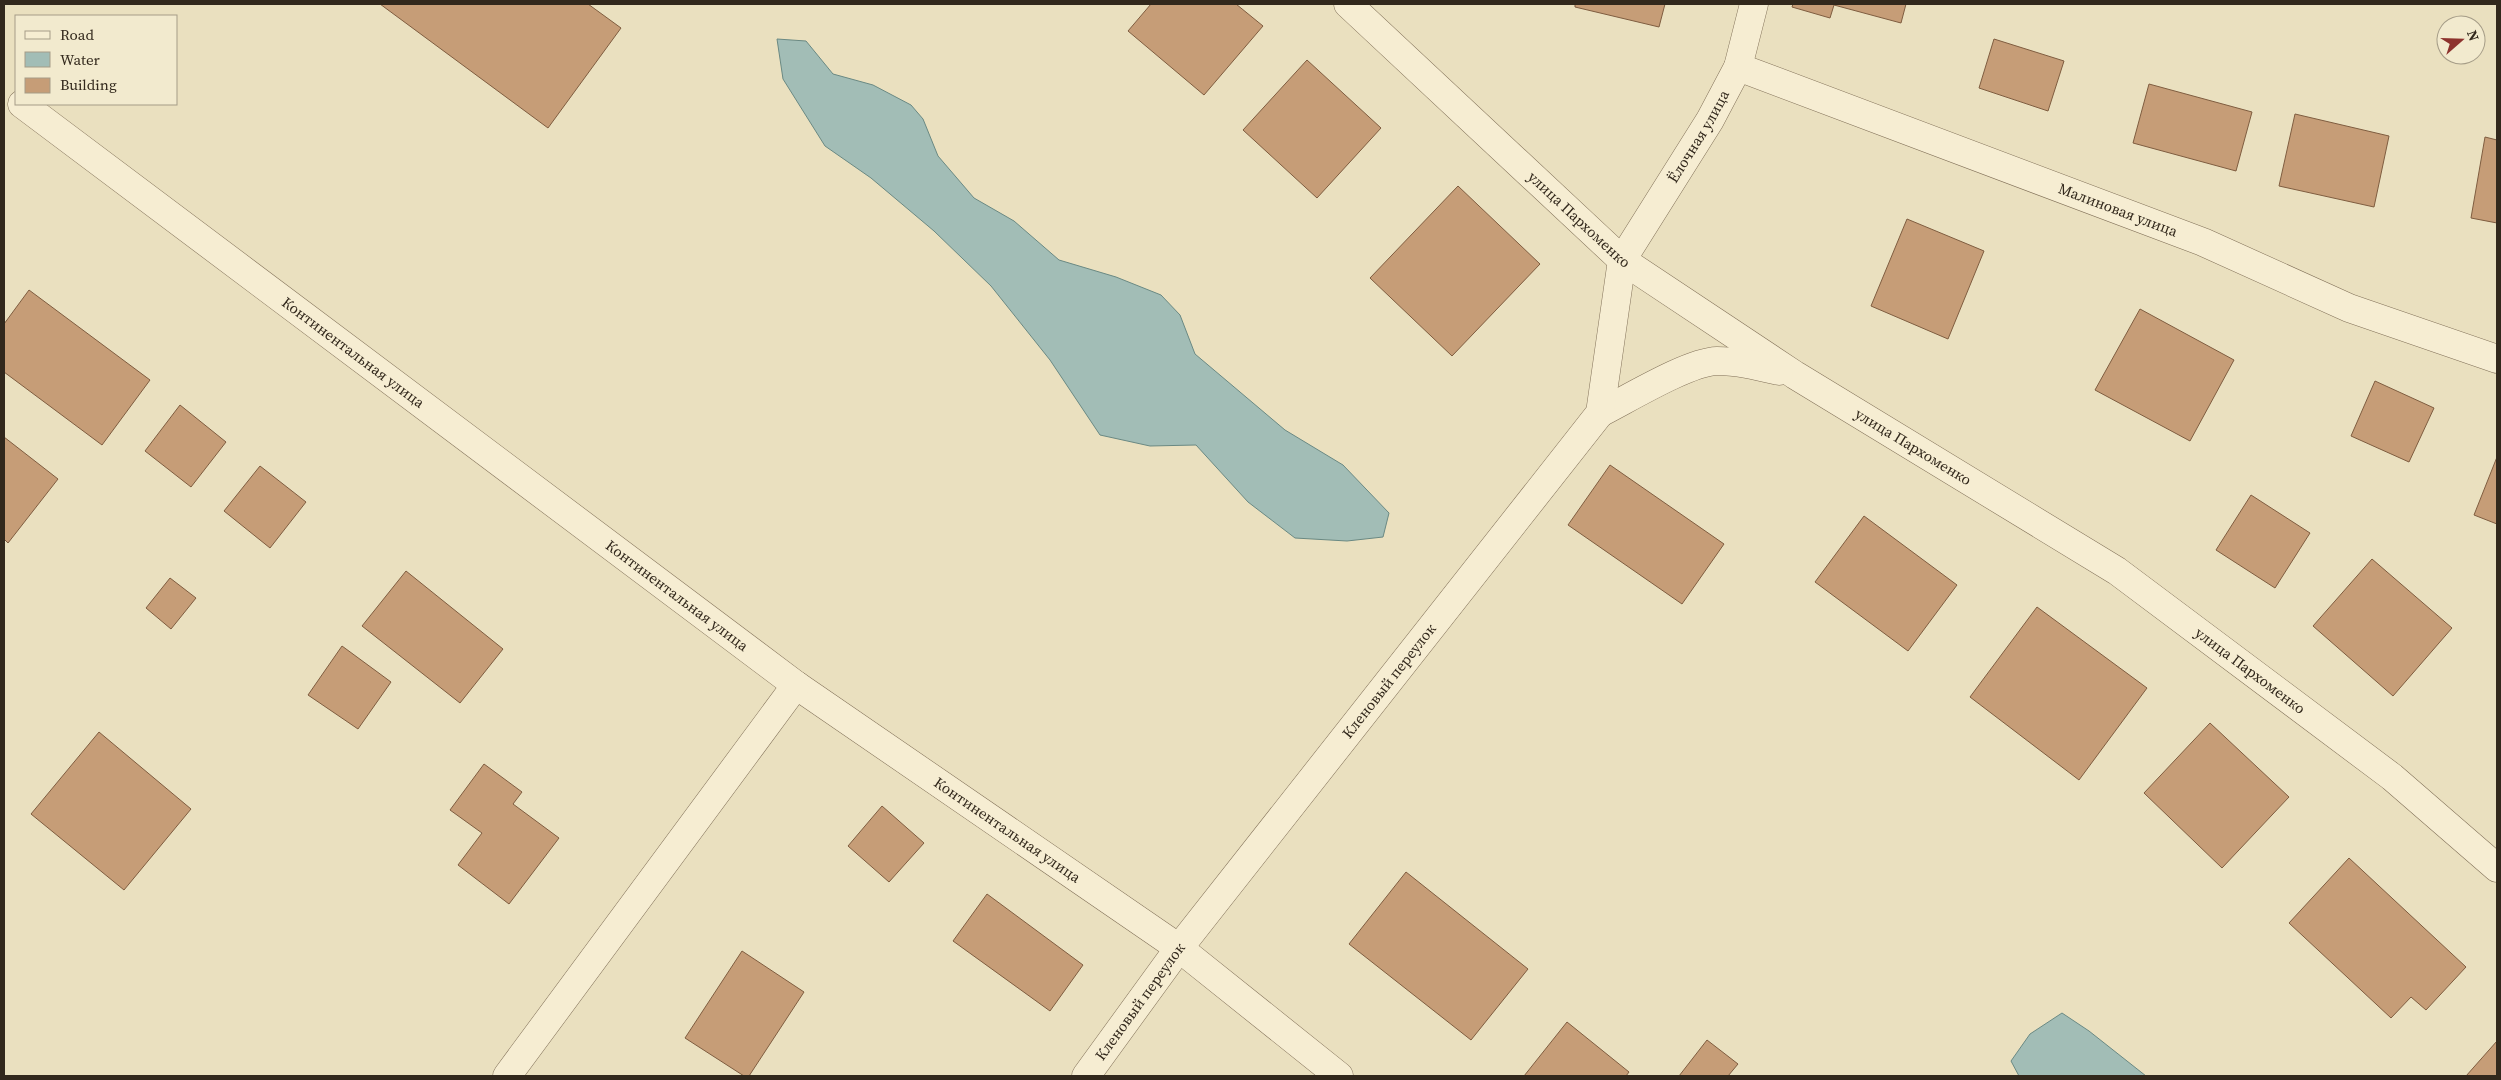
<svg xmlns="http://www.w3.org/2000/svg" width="2501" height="1080" viewBox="0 0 2501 1080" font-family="'Source Serif 4',serif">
<rect width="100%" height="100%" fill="#eae0bf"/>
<path fill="#a2bdb6" stroke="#6a8983" d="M777,39L806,41L833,74L873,85L911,105L923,119L938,156L974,198L1014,221L1059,260L1116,277L1161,295L1180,315L1195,354L1285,430L1343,465L1389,513L1383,537L1347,541L1295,538L1248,502L1196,445L1150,446L1100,435L1050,360L991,286L934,231L871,178L825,146L783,79Z
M2062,1013L2089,1031L2146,1076H2019L2011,1061L2030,1034Z"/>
<path fill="#c69d77" stroke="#7f5d40" d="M380,4H588L621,28L548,128Z
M1151,4H1236L1263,26L1204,95L1128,31Z
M1575,4H1665L1659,27L1575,7Z
M1793,4H1906L1901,23L1834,5L1830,18L1792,7Z
M1994,39L2064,61L2048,111L1979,88Z
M1307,60L1381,128L1317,198L1243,130Z
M2149,84L2252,112L2236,171L2133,143Z
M2295,114L2389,136L2374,207L2279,186Z
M2485,137L2497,140V223L2471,218Z
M1458,186L1540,264L1452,356L1370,278Z
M1907,219L1984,251L1948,339L1871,306Z
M29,290L150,380L102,445L4,372V324Z
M2140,309L2234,360L2190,441L2095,390Z
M2375,381L2434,408L2409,462L2351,436Z
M180,405L226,442L191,487L145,451Z
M4,437L58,479L8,543L4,539Z
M2497,457V524L2474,515Z
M1610,465L1724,544L1682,604L1568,525Z
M260,466L306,502L270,548L224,511Z
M2251,495L2310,533L2275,588L2216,550Z
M1864,516L1957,585L1908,651L1815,582Z
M2372,559L2452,628L2393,696L2313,626Z
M406,571L503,649L460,703L362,626Z
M170,578L196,598L171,629L146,608Z
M2037,607L2147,688L2079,780L1970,697Z
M342,646L391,682L358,729L308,695Z
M2210,723L2289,797L2222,868L2144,793Z
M99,732L191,809L124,890L31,814Z
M484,764L522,792L513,804L559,838L509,904L458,865L482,833L450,810Z
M882,806L924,843L889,882L848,846Z
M2349,858L2466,967L2426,1010L2411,997L2391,1018L2289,923Z
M1406,872L1528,969L1471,1040L1349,944Z
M987,894L1083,965L1050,1011L953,941Z
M742,951L804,992L749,1076H744L685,1038Z
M1567,1022L1629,1072L1626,1076H1524Z
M1707,1040L1738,1064L1728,1076H1679Z
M2497,1041V1076H2466Z"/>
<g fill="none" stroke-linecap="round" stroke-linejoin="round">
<g stroke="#827159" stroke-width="29">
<g id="minor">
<path id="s1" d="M1348,4L1622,260L1795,375L2117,571L2392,777L2497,868"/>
<path id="s2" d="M1738,67L2203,242L2349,308L2497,359"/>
<path id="s3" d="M22,104L796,685L1179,948L1339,1076"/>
<path d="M1600,413C1628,399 1688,362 1717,361C1738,361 1758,366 1779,371"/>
<path d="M507,1076L796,685"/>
<path id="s4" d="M1086,1076L1179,948L1600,413L1622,260L1710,120L1738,67L1754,4"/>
</g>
</g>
<use href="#minor" stroke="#f6edd2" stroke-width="28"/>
</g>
<g text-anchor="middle" stroke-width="4" stroke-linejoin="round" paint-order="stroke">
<g font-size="15" fill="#32281c" stroke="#f2eace">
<text dy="5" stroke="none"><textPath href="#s4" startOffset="1139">Ёлочная улица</textPath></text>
<text dy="5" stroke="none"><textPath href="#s2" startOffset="406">Малиновая улица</textPath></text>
<text dy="5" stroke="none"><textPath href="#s1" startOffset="316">улица Пархоменко</textPath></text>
<text dy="5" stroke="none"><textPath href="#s3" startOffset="414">Континентальная улица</textPath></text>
<text dy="5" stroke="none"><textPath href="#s1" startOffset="721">улица Пархоменко</textPath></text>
<text dy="5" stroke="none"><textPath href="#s3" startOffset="819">Континентальная улица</textPath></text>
<text dy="5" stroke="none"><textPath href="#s1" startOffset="1126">улица Пархоменко</textPath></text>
<text dy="5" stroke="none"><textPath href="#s4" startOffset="498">Кленовый переулок</textPath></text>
<text dy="5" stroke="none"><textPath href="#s3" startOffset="1224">Континентальная улица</textPath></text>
<text dy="5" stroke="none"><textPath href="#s4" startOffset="92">Кленовый переулок</textPath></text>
</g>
</g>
<rect width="2501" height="1080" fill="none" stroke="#32281c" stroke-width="10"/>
<rect x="15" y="15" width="162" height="90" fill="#f2eace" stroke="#a59c87"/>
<rect x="25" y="31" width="25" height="8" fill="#f6edd2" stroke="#a59c87"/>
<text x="60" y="40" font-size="15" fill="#32281c">Road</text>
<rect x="25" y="52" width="25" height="15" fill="#a2bdb6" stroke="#a59c87"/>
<text x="60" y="65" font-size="15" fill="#32281c">Water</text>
<rect x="25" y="78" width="25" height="15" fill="#c69d77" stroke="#a59c87"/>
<text x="60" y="90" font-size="15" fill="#32281c">Building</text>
<g transform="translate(2461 40) rotate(70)"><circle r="24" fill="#f2eace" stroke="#a59c87"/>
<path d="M0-4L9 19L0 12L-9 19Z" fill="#8d322d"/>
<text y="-8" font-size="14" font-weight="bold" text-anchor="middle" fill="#32281c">N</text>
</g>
</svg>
